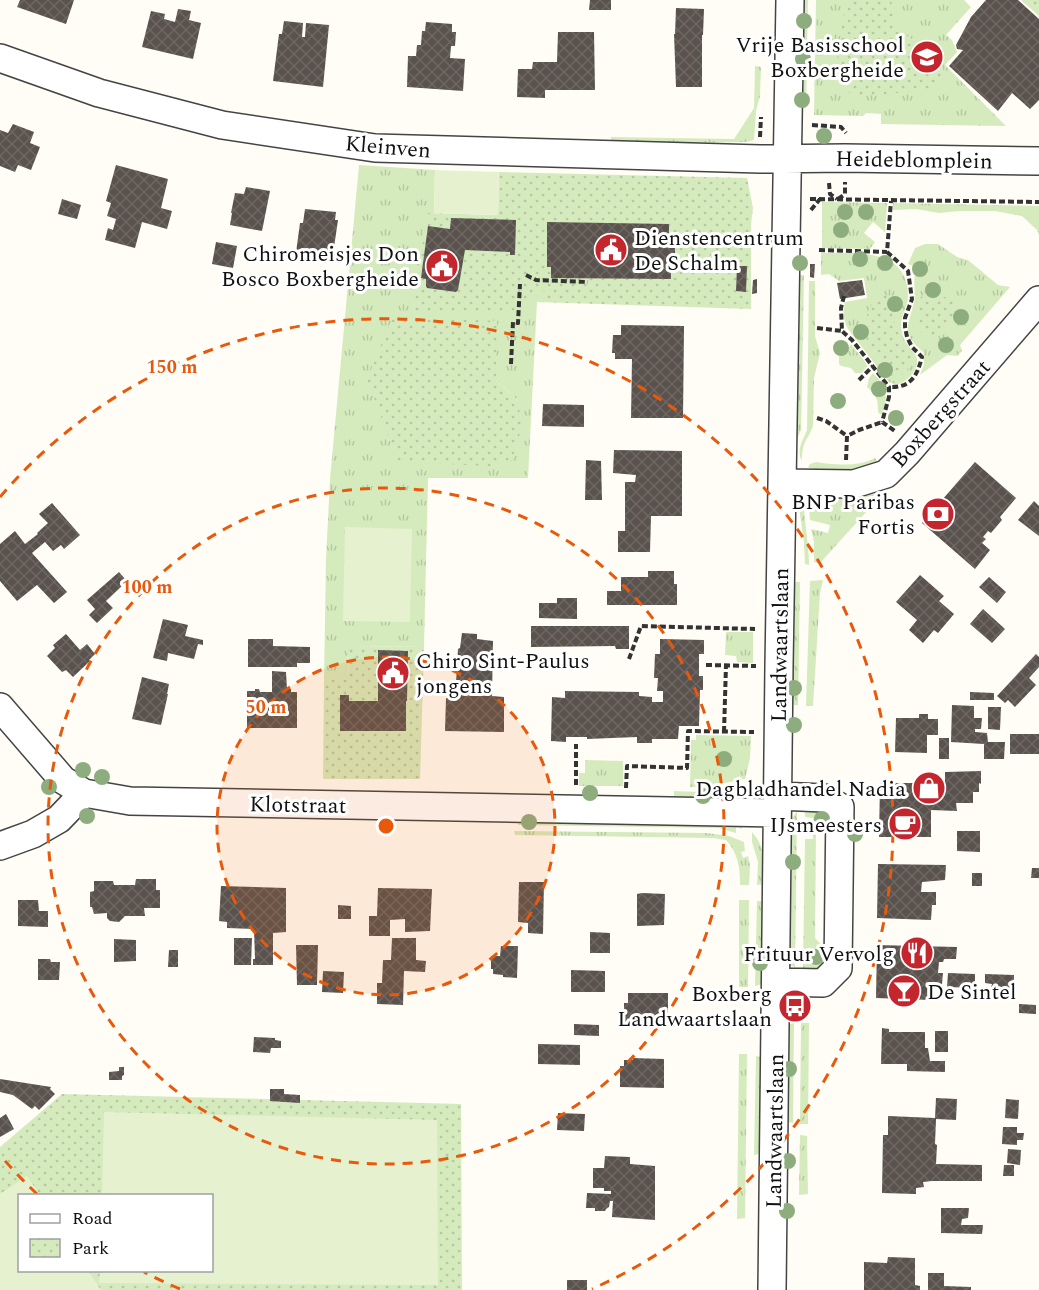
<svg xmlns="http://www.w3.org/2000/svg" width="1039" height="1290" viewBox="0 0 1039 1290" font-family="Spectral,serif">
<defs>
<pattern id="grass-tufts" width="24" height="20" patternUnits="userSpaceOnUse" patternTransform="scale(1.5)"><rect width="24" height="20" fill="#d5ebbd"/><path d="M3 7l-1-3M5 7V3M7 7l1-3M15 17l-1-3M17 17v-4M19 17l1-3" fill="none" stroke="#b6c8a1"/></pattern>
<pattern id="park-dots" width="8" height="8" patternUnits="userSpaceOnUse" patternTransform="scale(1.5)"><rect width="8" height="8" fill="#d5ebbd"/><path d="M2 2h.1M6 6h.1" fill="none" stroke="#b6c8a1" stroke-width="1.8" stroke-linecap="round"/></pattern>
<pattern id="building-cross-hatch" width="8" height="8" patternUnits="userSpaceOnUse" patternTransform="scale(1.5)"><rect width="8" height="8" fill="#5a524d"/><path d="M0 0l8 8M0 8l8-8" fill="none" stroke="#6d6662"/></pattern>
</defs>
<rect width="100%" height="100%" fill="#fffdf5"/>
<path fill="url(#grass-tufts)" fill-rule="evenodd" d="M800,0H808L806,108H798Z
M816,0H964L971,7L946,35L952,40L957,52L945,65L1006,126L881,124V114L866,113L863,116L814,115Z
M755,66L761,67L760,96L756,111L754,140L746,142L684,143L611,141V137L734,139L754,108Z
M359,165L435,170L434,213H427L551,282L537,302L528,478H428L424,647L349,646L348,680H324L326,559L330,479ZM496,380L518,401L492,466Z
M822,202L887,203L885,232L873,222L864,233L875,242L870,249L822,248Z
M893,203L1039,206V235L1037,230L1022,216L995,211H959L939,213L916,209L893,210Z
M925,244H938L957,257L968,260L998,285L1010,287L960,345L962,351L957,356L947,355L920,375L924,364V353C901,333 907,329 914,303C916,294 913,284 915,274L918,272L916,267L908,264L915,248Z
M821,253C855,254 908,246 908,296C908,305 902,314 901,323C901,328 902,336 905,341C908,346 913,351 916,356C920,364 913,375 906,380C901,385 895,385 889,382L848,329C843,320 843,313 845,302L867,298L864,278L839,281L829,274L821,275Z
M796,275H804L801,430L794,445Z
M809,281H815V336L820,353L814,378L813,426C807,442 802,441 802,461C796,450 803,440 807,430Z
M851,344L866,363L867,366L862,373H855L851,368L841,366L839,364V356L846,353Z
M873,373C886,386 890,397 881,415L878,412C878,398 877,397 867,387L869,378Z
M875,458L878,462C862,473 826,475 808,467L810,464L816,462C833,465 860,467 875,458Z
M872,492L877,500L820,563L814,562V542L811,529L828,533L830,525L810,520L808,499L814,496Z
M804,502C804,523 809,543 809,565L805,564L804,543L799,506Z
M823,580L820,593L813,706H806L810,581Z
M795,582H800L798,705H794L791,702L792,584Z
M726,632H753V663L737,662L736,656L725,655Z
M696,735L751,736L750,758L745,779L710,786L690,787L691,740H696Z
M585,760L623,761V786H579V773H585Z
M737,787L743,789V795L725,799L674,798V791L700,792Z
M816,809L825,813L833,822L832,836L822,825L816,831L815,938L830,954L829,963L815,972L803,970L805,839H813V818L805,817V810Z
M797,811L795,967L790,965L786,956L790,822Z
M518,818L742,825V829L736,827V833L718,828L518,825Z
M514,831L707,833L729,836L744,842L745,851L741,852L743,858L748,856L750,865L749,885H740C740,867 738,853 726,840L713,838L515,835Z
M752,832C766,848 765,864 765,884L757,885L758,862L752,842Z
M739,900H749L748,987H739Z
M757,901H761L764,903L763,983L759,985L755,986Z
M794,1023L793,1123L785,1121L787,1025Z
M801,1023H809L808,1124H800Z
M739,1054H747L745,1218L737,1219Z
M756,1056L760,1057L763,1060L762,1151L759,1154L754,1155Z
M800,1135L807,1136L808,1194L799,1195Z"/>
<path fill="url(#park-dots)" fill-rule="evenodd" d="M846,0H891L897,30L940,56L944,72L943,83L933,90L862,96L848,92L837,60Z
M1021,0H1039V16Z
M499,172L747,178L753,208L751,224V309L537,302L548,285L517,314L413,311L427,213L498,215Z
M926,293L954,299C958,314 952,322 943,334L932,336L921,332L918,328L920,298Z
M877,294L888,296L891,304L893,319L901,340L912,357C909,370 907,376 892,376L871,349L867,339L869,331L867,314Z
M393,316L497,321L496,380L518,401L522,426L512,460L492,466L398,462L367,379Z
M349,646L424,647L420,779H323L324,680H348Z
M62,1094L461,1104L462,1290H0V1147ZM20,1196H212V1270H20Z"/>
<path fill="#e6f2cf" d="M435,170L499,172L498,215L434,213Z
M345,527L412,529L410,622L343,621Z
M104,1112L437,1120L438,1285L99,1283L100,1271L212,1270V1196L102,1195Z
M27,1176L40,1195L20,1196V1270L88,1271L101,1290H0V1194Z"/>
<path fill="url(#building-cross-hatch)" d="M20,0H74L66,24L17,7Z
M590,0H611V10H589Z
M986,0H1018L1039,19V100L1030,109L1012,93L998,111L949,66L963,50L957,49L956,45L971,17Z
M676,8L704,9L703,35H702V87H676L674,34H675Z
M178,9L191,11L189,20L201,23L193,59L142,47L151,11L165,14L164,19L175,22Z
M284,21L303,23L302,37H305L306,23L329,25L323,87L273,81L279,34H282Z
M426,22L452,24V32H456L455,46H451L450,58L465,59L463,91L407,87L408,56H416L417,45H421L422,31H425Z
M558,32H594L595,90H545V98L517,97L518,69H532L533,62H557Z
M13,124L34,132L30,143L40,147L31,170L18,165L15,172L0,166V130L8,133Z
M116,165L168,179L161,208L172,211L167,229L142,222L135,248L105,240L108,228L113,230L116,219L107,216L111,203L106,201Z
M246,187L270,191L262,231L230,225L232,213H231L235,193L244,194Z
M62,199L81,205L77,219L58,214Z
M305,209L336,212L335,220H338L332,261L314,259V253H310L308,261L295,260L300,223H303Z
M451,218L516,220L515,255H510V252L465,250L458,290L456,292L427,288L426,286V279L421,278L428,226L450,229Z
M547,222L669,224V237H675V253H671V279L551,278V267H547Z
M216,242L237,246L233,268L212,264Z
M810,264H815L814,278L810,277Z
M737,266H747L746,292L736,291Z
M757,279V293L752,294L753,280Z
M862,280L865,295L840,299L837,283Z
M621,325L684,326L683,418H631L632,359H615V353H612L613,335H621Z
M543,404L584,405V427L542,426Z
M614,450L682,451V516H651L650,552H618V531H625V482H635L636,475L613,473Z
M586,460L601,461L602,500H585Z
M975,462L1016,498L1000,517L1002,520L991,533L988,531L983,537L986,539L982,543L990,550L975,569L922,523Z
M1034,501L1039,506V536L1018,520Z
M52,503L80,535L64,549L61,545L53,551L45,542L32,553L67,592L54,603L37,585L17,601L0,581V544L15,531L25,544L38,534L37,533L48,523L39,514Z
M648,571H674V584H677V605H607V591H621V577H648Z
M119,572L125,579L121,583L123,585L106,601L113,608L97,623L89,615L95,609L87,600Z
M920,575L944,596L939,601L954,614L938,633L934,630L923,643L909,630L917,620L896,602Z
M989,577L1006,592L997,603L979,587Z
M557,598H577V619L539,618V603H557Z
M983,609L1005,629L992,643L970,624Z
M163,619L188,625L185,636L203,640V645L198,644L194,659L168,653L167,661L153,658Z
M531,626H629V649H616L615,646L531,647Z
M462,633L477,634V639L493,641L492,696L504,697V732L445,731L446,698H448V684L456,683L458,649L460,648Z
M66,634L80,650L87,644L95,654L89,660L90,661L73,677L66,670L62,672L47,656L55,648L53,645Z
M248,639H273V646L310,647V663H297V667H248Z
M660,639L704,640V654H699V676H703V690H700L699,726H679L678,739H652V743H637V737L587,739V737H566V742L551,741L552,697L565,698V691L639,692V696L652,697V702H663V691H657L658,678H654L655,654H660Z
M378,650L408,651L407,701H406V731H340V695H349V701H378Z
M1036,654L1039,657V667L1029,678L1036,685L1015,707L1008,700L1005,703L997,696Z
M272,671L286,672L287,689H291V692H297V728H247V691H255V689H259L260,692H272Z
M142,677L169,684L167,694H168L161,725L132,719Z
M970,692L994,693V700H970Z
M952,705L974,706V718H982L981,729H975V732L987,733L988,742H1005L1004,759H984V744L951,742Z
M988,707H1001L1000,730L988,729Z
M919,714H928V719H938V735H927V753L895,752L896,718H919Z
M1010,734H1039V754H1010Z
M939,738H949V759H939Z
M981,771V784L979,783V792H973V803H956L957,811L931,810V837H879L880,783H945V772Z
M957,831H980V852L957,851Z
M878,864L946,865L945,880L922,882L921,892H936V905H932L931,920L877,918Z
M1032,868H1039V878H1031Z
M972,873H982V886H972Z
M136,879H156V890H160V908H144L145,916H125L119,922L110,921L107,918V913L94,914L92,907H90V892L94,891V881H113L114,885H135Z
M519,882H544L543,934L528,933V923L518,922Z
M221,886L286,888V932L273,933V965H253V959H255L254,929L227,928V922L219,921Z
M378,888L432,889L430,931L405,932V919L390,920V936H369V916H377Z
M642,893L665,894L664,925L637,926V894Z
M18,900H38L39,911H48V927L18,926Z
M338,905L351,906V919H338Z
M590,932L610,933V953H590Z
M234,938H252L251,965H234Z
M392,938H416V960L426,961L425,972L404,971L403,1005L377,1004V983H382L383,960H391Z
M114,939L136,940V961L114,962Z
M296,945H318L317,985H297Z
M877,945L957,947L956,959H944L943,962H939L938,973H943L942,984H932L931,1000L876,998Z
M501,946H518L517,978L503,977V975L493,974V969H491V956H500Z
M169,950H178V967H168Z
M38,959H50L51,962H60L59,980H38Z
M571,970L605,971V992H571Z
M323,971L344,972L343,993L322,992Z
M948,973L975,974V988L947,987Z
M985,974L1014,975V989L991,988L992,984L985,983Z
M628,993H668V1018H638V1022H624V1003H628Z
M1019,1004L1036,1005V1014L1019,1013Z
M574,1024L599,1025V1036L574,1035Z
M882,1028L889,1029V1032H925V1048H928L930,1061H945V1072L907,1071V1064H881Z
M935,1031H948V1052H935Z
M254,1037L275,1038V1040L281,1041V1048H271L270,1053L253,1052Z
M538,1044L580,1045V1065L538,1064Z
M633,1058L664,1059V1088L620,1087V1066H624V1060H633Z
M119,1067H124V1075L122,1076V1080H109V1072L119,1071Z
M0,1079L51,1087L50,1089L55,1094L39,1110L35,1106L32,1109L13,1095L0,1092Z
M270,1089H284V1094L300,1095V1103L270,1101Z
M936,1098L957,1099L956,1120L936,1119L935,1144L937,1145L936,1164L982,1165V1181H932L923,1182L924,1187L916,1188V1194L882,1193L883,1135H888V1116L935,1118Z
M1006,1099L1019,1100L1018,1119L1005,1118Z
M558,1113L585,1114L584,1131L557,1130Z
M6,1114L14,1129L0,1137V1118Z
M1003,1127H1017V1133H1024L1023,1140H1017V1145L1002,1144Z
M1008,1149L1021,1150L1020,1165L1007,1163Z
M605,1156L630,1157V1164L655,1166V1220L612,1217L613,1201H610L609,1207L606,1209L605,1211H595V1208H586L587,1193L611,1194V1191H604V1188H593V1168H604Z
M1004,1165H1014V1176H1003Z
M941,1208H969L968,1218L962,1219L961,1225H983L982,1234L941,1233Z
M888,1257L915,1258V1285L920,1286V1290H864V1262L887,1263Z
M928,1273H944V1286L971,1287V1290H928Z
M567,1280H587V1290H567Z"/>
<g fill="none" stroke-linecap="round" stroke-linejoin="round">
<g stroke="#444" stroke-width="30">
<path id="minor" d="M0,58L99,93L222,125L375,148L760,159L845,158L1039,161
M782,483L854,484L886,474L907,453L1039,300
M0,707L63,780L84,793L130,801L777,813
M0,846L33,834L59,819L84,793
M776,982L823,983L838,968L840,807L824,798L778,796
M772,1290L779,666L790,0"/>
</g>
<path stroke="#333" stroke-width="4" stroke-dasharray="6 3" stroke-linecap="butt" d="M812,125L841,127L846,133
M760,137L761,117
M829,183L830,194L837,199
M810,199L1039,202
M838,199L845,194V182
M811,210L820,199
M819,250L887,252L891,201
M887,252L908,271L912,299L905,318V327L907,337L912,347L922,357C917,376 911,388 889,387
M526,275L536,280L588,282
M844,296L841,308L842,331L852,340L889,387V397L882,422
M817,328L842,331
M511,364L513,322L518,323L520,284
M859,380L873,366
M817,418L826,421L847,436
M882,422L895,431
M846,460L847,436L859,430L882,422
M629,659L641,626L755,629
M706,665L756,666
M724,732L726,665
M576,785V744
M626,788L627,766L687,768L688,731L754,732"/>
<use href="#minor" stroke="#fff" stroke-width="27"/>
</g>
<g fill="#8dad7f">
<circle cx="804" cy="21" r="8"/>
<circle cx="803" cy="59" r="8"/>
<circle cx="802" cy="100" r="8"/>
<circle cx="824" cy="136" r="8"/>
<circle cx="845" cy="212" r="8"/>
<circle cx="866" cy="212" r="8"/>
<circle cx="841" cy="230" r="8"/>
<circle cx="860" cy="259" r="8"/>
<circle cx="800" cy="263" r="8"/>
<circle cx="885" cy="263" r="8"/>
<circle cx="920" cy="269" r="8"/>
<circle cx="933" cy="290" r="8"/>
<circle cx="895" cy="304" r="8"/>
<circle cx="961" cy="317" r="8"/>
<circle cx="861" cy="332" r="8"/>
<circle cx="946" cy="345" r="8"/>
<circle cx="841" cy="348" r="8"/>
<circle cx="885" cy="370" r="8"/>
<circle cx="879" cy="389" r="8"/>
<circle cx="838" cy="401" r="8"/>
<circle cx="896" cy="418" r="8"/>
<circle cx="794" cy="688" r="8"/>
<circle cx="794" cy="725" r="8"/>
<circle cx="724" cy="759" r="8"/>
<circle cx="83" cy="770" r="8"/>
<circle cx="102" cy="777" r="8"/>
<circle cx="49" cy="787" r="8"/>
<circle cx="590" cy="793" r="8"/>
<circle cx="703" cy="796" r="8"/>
<circle cx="87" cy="816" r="8"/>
<circle cx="822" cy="819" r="8"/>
<circle cx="529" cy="822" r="8"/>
<circle cx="855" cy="834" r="8"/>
<circle cx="793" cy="862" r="8"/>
<circle cx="816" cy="957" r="8"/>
<circle cx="760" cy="963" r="8"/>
<circle cx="789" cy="1069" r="8"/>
<circle cx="788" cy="1161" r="8"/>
<circle cx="787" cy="1211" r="8"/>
</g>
<circle cx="386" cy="826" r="169" fill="#e8590c" fill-opacity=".12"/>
<g fill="none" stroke="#e8590c" stroke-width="3" stroke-dasharray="10 8">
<circle cx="386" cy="826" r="169"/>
<circle cx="386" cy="826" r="338"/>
<path d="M180 1289A507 507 0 0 1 144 1272M37 1194A507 507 0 0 1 0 1155M0 497A507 507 0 1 1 592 1289"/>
</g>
<defs>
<g id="school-disc" transform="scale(1.725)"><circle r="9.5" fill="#c4262e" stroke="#fff"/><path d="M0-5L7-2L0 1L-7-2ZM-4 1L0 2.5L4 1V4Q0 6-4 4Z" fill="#fff"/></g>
<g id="civic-disc" transform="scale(1.725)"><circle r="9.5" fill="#c4262e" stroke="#fff"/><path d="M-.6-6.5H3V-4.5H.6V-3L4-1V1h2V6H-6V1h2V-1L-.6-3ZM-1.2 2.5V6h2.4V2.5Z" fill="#fff"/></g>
<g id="bank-disc" transform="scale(1.725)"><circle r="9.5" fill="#c4262e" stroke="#fff"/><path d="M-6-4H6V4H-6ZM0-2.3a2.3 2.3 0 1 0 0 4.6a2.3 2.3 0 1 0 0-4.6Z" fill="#fff"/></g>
<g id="shop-disc" transform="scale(1.725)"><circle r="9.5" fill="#c4262e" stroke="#fff"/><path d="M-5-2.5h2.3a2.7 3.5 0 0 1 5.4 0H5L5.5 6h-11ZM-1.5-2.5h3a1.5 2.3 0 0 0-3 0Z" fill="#fff"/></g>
<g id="cafe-disc" transform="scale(1.725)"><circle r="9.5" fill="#c4262e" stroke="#fff"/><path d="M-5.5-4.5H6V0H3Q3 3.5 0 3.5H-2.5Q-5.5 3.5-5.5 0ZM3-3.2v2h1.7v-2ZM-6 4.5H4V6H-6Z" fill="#fff"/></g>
<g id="restaurant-disc" transform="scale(1.725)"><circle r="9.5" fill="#c4262e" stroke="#fff"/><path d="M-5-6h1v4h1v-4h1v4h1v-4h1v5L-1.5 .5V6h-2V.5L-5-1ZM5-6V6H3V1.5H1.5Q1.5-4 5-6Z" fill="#fff"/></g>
<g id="bar-disc" transform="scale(1.725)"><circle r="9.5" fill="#c4262e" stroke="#fff"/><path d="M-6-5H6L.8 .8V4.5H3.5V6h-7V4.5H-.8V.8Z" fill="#fff"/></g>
<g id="bus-disc" transform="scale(1.725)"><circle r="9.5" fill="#c4262e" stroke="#fff"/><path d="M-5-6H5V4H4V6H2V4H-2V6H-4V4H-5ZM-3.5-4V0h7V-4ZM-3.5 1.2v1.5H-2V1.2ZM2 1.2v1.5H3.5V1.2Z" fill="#fff"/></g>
</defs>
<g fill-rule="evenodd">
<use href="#school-disc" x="927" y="57"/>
<use href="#civic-disc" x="611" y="250"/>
<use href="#civic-disc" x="442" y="266"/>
<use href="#bank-disc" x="938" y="514"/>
<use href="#civic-disc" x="393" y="673"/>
<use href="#shop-disc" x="929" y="788"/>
<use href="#cafe-disc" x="905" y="824"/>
<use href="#restaurant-disc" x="917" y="953"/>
<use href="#bar-disc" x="904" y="991"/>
<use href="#bus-disc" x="795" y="1006"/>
</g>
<g text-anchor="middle" stroke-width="6" stroke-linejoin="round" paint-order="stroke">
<g font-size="22" fill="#111" stroke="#fff" text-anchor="end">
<text x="904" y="52">Vrije Basisschool<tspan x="904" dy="25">Boxbergheide</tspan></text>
<text x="634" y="245" text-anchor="start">Dienstencentrum<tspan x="634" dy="25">De Schalm</tspan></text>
<text x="419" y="261">Chiromeisjes Don<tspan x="419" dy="25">Bosco Boxbergheide</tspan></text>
<text x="915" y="509">BNP Paribas<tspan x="915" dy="25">Fortis</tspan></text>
<text x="416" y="668" text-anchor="start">Chiro Sint-Paulus<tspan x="416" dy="25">jongens</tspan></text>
<text x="906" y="796">Dagbladhandel Nadia</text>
<text x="882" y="832">IJsmeesters</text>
<text x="894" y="961">Frituur Vervolg</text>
<text x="927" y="999" text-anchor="start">De Sintel</text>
<text x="772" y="1001">Boxberg<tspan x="772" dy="25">Landwaartslaan</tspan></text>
</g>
<g font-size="22" fill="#111" stroke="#fff">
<text transform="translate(388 146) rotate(5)" y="8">Kleinven</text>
<text transform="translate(914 159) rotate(1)" y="8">Heideblomplein</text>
<text transform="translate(940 413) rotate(-48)" y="8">Boxbergstraat</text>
<text transform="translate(779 645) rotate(-89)" y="8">Landwaartslaan</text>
<text transform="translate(298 804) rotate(1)" y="8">Klotstraat</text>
<text transform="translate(774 1131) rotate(-89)" y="8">Landwaartslaan</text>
</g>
</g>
<circle cx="386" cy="826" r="9" fill="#e8590c" stroke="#fff" stroke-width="3"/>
<g font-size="18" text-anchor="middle" font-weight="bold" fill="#e8590c" stroke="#fff" stroke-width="6" stroke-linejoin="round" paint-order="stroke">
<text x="172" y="373">150 m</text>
<text x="147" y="593">100 m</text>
<text x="266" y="713">50 m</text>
</g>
<rect x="18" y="1194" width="195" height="78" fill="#ffffff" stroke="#a0a0a0" stroke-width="1.5"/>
<rect x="30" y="1214" width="30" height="9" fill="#ffffff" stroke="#a0a0a0" stroke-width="1.5"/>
<text x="72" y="1224" font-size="18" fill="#111111">Road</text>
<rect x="30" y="1239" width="30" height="18" fill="url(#park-dots)" stroke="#a0a0a0" stroke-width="1.5"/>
<text x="72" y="1254" font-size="18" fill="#111111">Park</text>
</svg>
